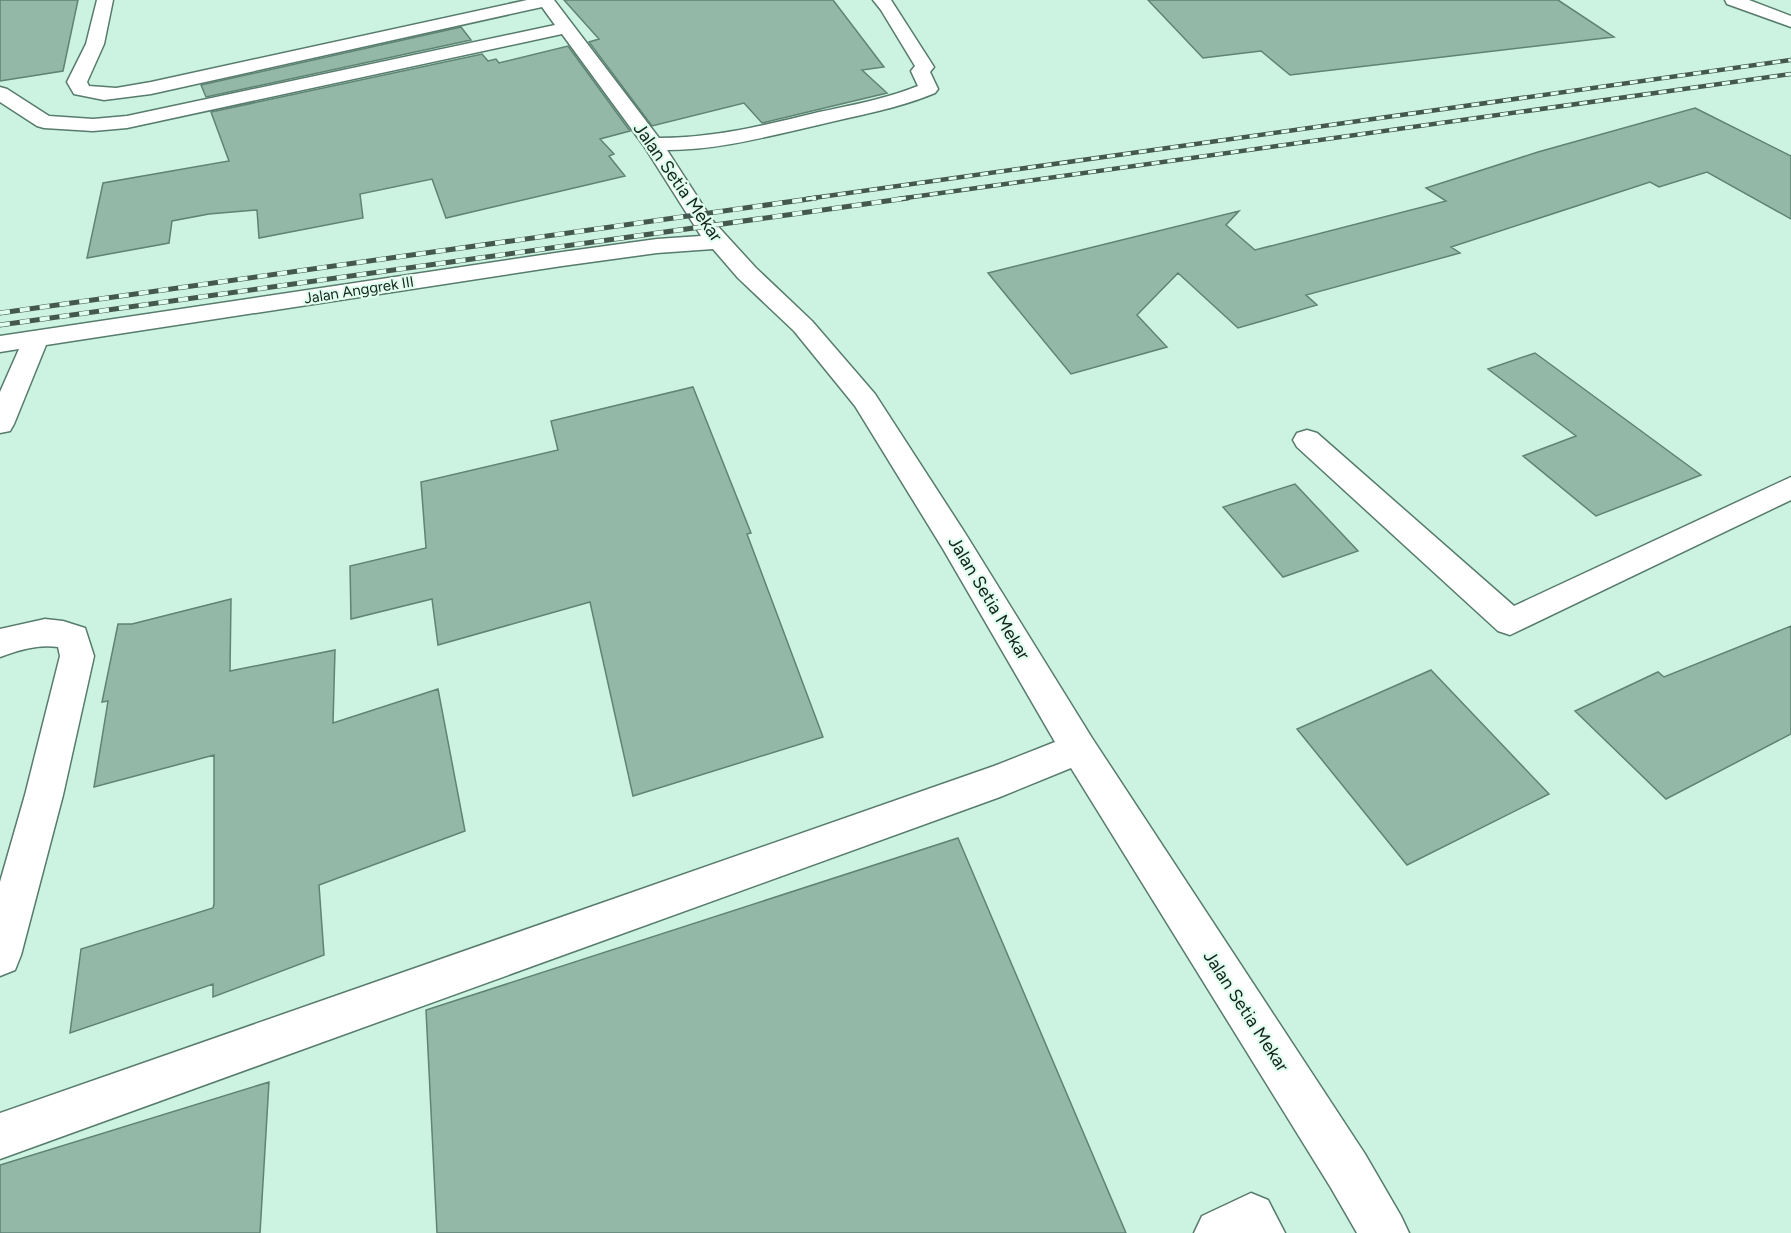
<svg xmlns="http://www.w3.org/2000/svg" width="1791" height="1233" viewBox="0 0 1791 1233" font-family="Figtree,sans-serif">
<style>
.building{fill:#93b8a8;stroke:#5f8374;stroke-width:1.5}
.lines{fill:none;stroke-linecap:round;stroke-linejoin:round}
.minor-casing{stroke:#577b6c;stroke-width:3}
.minor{fill:#fff;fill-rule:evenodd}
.rail-far1-casing{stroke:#44584f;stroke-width:4.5}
.rail-casing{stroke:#44584f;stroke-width:5}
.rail-far1{stroke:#dffef0;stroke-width:3;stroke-dasharray:8;stroke-linecap:butt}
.rail{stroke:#dffef0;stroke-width:4;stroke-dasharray:10;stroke-linecap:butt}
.labels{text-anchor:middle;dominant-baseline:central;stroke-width:4.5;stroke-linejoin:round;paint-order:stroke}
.far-street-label{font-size:15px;fill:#15231d;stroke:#dffef0}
.street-label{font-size:18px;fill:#15231d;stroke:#dffef0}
</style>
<rect width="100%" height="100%" fill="#ccf3e1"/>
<!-- building -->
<path class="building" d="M0 0H78L63 71 0 81Z
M564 0H833L884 67 862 70 887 93 762 123 744 103 652 126 589 42 599 39Z
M1148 0H1558L1614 37 1290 75 1261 51 1203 58Z
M461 27 471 40 206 97 201 85Z
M568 46 630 131 600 139 614 154 609 156 625 176 446 218 432 179 360 194 363 218 259 238 257 210 209 214 172 221 169 243 87 258 103 183 229 161 211 112 482 54 488 61 496 59 499 63Z
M1695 108 1791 156V219L1707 172 1659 187 1650 182 1451 247 1460 253 1306 295 1317 305 1238 328 1178 273 1137 315 1167 347 1071 374 988 273 1239 211 1226 225 1255 250 1446 201 1426 188 1538 152Z
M1535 353 1701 475 1596 516 1523 456 1576 436 1488 369Z
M693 387 751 533 747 534 823 737 633 796 590 602 438 645 432 599 351 619 350 566 426 548 421 482 558 450 551 421Z
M1295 484 1358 551 1283 577 1223 507Z
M231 599 230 671 335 650 333 723 438 689 465 831 319 885 324 955 213 997V984L70 1033 81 949 213 908 214 904V755L94 787 108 701 102 702 118 624H132Z
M1791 626V734L1666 799 1575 711 1658 672 1664 677Z
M1431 670 1549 794 1407 865 1297 729Z
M958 838 1126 1233H437L426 1010Z
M269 1082 260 1233H0V1165Z"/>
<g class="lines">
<!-- minor casing -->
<g class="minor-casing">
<path id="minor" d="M97 0H113L104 44 87 82 89 86 116 88 151 82 527 0H554L659 138C714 138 766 125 819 112 852 105 886 99 918 86L911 71 915 66 881 10 873 0H891L934 67 930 72 938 89 935 93C897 109 858 115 818 125 769 136 719 150 667 150L713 221 756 268 812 321 875 394 965 533 1092 738 1365 1154 1401 1216 1409 1233H1357L1331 1188 1071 768 1000 797 0 1159V1113L994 766 1055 742 943 549 855 406 794 331 738 278 713 249 657 253 562 266 46 345 14 424 10 431 0 433V392L19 349 0 352V336L562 252 657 239 701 236 644 146 562 34 127 128 93 131 44 128 37 126 0 102V87L7 89 49 116 93 119 127 116 555 25 542 7 151 94 104 100 74 94 67 82 86 44Z
M1725 0H1749L1791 16V27L1727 4Z
M1307 430 1317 433 1514 606 1791 477V500L1510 635 1498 631 1297 447 1293 440 1297 433Z
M45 619 63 621 85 628 94 656 63 795 21 955 15 970 0 976V882L25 795 60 656 58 647C38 644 19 650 0 657V629Z
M1251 1193 1268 1200 1285 1233H1194L1202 1216Z"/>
</g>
<!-- minor -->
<use href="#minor" class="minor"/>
<!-- rail-far1 casing -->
<g class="rail-far1-casing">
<path id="rail-far1" d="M806 199 1791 60
M898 199 1791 74"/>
</g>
<!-- rail casing -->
<g class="rail-casing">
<path id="rail" d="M0 313 816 198
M0 325 908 198"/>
</g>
<!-- rail-far1 -->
<use href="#rail-far1" class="rail-far1"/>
<!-- rail -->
<use href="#rail" class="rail"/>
</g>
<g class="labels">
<!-- far-street labels -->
<g class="far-street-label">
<text transform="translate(359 290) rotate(-9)">Jalan Anggrek III</text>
</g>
<!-- street labels -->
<g class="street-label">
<text transform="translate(678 182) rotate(55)">Jalan Setia Mekar</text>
<text transform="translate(989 598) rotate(59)">Jalan Setia Mekar</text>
<text transform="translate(1246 1011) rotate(57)">Jalan Setia Mekar</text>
</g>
</g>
</svg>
